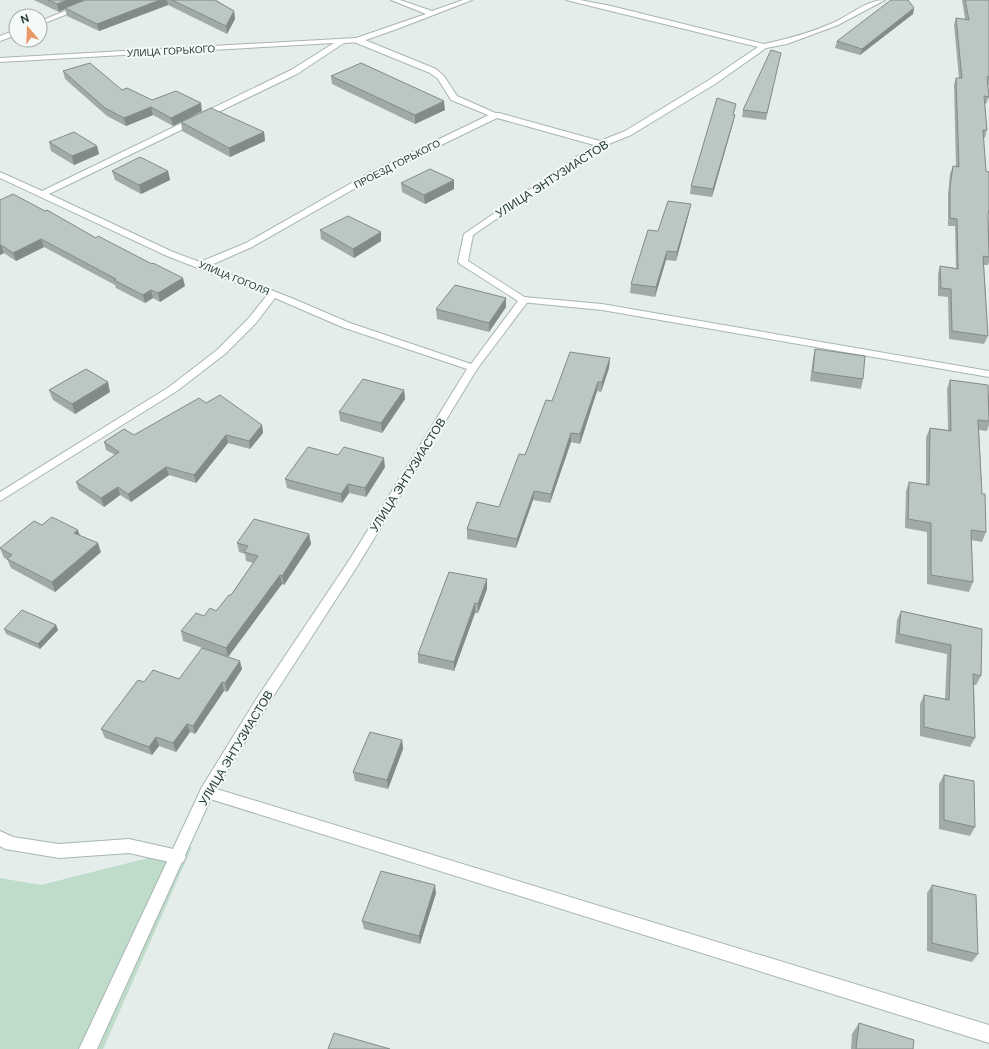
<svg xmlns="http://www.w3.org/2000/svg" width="989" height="1049" viewBox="0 0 989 1049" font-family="'DM Sans',sans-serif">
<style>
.green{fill:#bfdccb}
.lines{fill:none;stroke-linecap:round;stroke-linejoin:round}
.lane-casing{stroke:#a7b5b2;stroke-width:2}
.street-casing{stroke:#a7b5b2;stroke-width:2}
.lane{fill:#fff;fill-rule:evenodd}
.street{fill:#fff;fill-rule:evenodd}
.wall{fill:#a0aba9}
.shaded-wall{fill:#828b89}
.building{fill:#bac7c4;stroke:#828b89}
.labels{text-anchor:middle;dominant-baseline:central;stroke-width:4;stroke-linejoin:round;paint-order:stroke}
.far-street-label{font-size:10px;fill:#253d3a;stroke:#f5f9f8}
.street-label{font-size:12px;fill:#253d3a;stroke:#f5f9f8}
</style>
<rect width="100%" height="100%" fill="#e4edea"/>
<!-- green -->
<path class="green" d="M192 847 103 1049H0V878L41 885Z"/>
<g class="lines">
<!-- lane casing -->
<g class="lane-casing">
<path id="lane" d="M354 38H360L436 69 444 76 457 96 500 115 496 117H493L451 100 438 79 430 73 354 42Z
M524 297 602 304 989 371V377L602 310 521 302 519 300 521 298Z
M207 786 989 1025V1043L207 798 202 797 200 792 202 787Z
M0 831 13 837 59 844 129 839 178 850 183 852 186 857 183 862 178 864 129 853 59 858 5 849 0 846Z"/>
</g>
<!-- street casing -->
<g class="street-casing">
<path id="street" d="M93 0H102L40 25V21Z
M391 0H400L432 11 463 0H472L397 29 360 42 344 43 297 74 49 194 173 252 200 262 246 243 369 173 493 113H499L600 141 625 131 709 80 758 47 566 0H580L611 6 764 44C788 39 813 32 835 22 851 14 868 0 885 0L838 25 787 44 766 48 715 84 631 135 604 146 473 235 468 261 529 300 477 369 358 565 267 706 212 796 97 1049H79L202 787 257 698 350 559 467 369 342 327 275 298 256 323 225 354 177 391 0 501V492L169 387 217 350 248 319 267 295 167 256 0 178V172L42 191 291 70 334 43 0 62V58L356 38 426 14ZM497 118 594 145 464 234 458 262 460 264 518 301 471 364 350 323 289 297 209 266 252 247 375 177Z
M16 30V35L0 41V36Z"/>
</g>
<!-- lane -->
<use href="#lane" class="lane"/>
<!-- street -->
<use href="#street" class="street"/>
</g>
<!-- wall -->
<path class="wall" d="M34 0H215L234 11 235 19 227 34 168 5 99 31 67 16 65 9 59 12Z
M962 0H989V85H988L989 97 986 104H985L987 130 985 138 983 137 989 227V262L988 265H984L988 336 984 344 949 339 948 297 938 296V274L940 266 956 268 955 226H948V195L950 174 953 166 956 167 954 85 956 78H959L954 25 956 18 965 19Z
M914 8 913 14 860 55 835 48 837 41Z
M779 60 766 120 742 117 743 110Z
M63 71 152 100 202 111 173 126 153 115 126 126 107 116 65 79Z
M331 76 445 110 415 124 332 84Z
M736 104 733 115V123L712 197 690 194 691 186Z
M181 122 264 132 265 141 230 157 182 131Z
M49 142 97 146 99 154 74 165 51 151Z
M112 171H168L170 180 141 194 115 180Z
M454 180V189L425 204 402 192 401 183Z
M0 200 96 238 185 286 160 302 153 298 145 303 116 288 115 285 44 247 16 261 4 253 0 255Z
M689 213 676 261 666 260 655 297 630 293 631 284 658 231Z
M320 230 381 232V241L354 258 321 239Z
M506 298V307L489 332 437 319 436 309Z
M815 349 863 379 861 389 810 381 813 358Z
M610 358 609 368 601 392 597 391 580 444 571 442 550 503 533 500 516 548 467 539V529L499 507 552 401Z
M950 380 989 395V425L987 431 979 430 982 494 986 532 982 542 971 540 973 582 969 592 927 584V532L905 528 906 491 909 482 926 485V437L930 428 948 430 947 389Z
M49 390 110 392 75 414 53 400Z
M404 390 405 399 382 433 340 421 339 412Z
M206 403 262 425 263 433 250 449 228 443 196 483 169 475 131 502 120 495 104 507 79 490 76 482 115 455 106 450 104 442 134 435Z
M338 455 385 467 366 497 349 493 342 503 287 488 285 479Z
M42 525 80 536 101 552 55 592 11 568 7 559 4 558 0 548Z
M309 534 311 544 284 585 282 584 228 657 242 669 227 692 224 691 195 734 190 732 176 752 159 746 152 755 105 738 101 729 144 682 179 679 214 652 183 641 181 631 204 616 216 611 231 595 253 563 246 561 245 554 239 552 237 543Z
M487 589 478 613H475L454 671 418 663V654Z
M901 611 982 629 981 676 976 685H974L975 738 970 747 920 736V704L924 695 945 699 947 654 895 643 897 620Z
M56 625 58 630 40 649 6 634 4 629Z
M402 740 403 749 388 789 355 781 353 772Z
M944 775 975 827 970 836 939 829V784Z
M932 885 978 954 972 962 927 951V893Z
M436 893 420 944 364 929 362 921Z
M859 1023 913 1049H851L852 1034Z"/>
<!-- shaded-wall -->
<path class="shaded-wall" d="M68 0H89L65 8V9L59 12 57 4Z
M160 0H167L168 5 99 31 97 24Z
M914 8 913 14 860 55 862 49Z
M234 11 235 19 227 34 226 26Z
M444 101 445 110 415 124V115Z
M201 103 202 111 173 126 171 118Z
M151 107 153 115 126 126 124 118Z
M735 115 733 123 712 197 713 189Z
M264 132 265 141 230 157 229 148Z
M97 146 99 154 74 165 72 156Z
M168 171 170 180 141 194 139 185Z
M454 180V189L425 204 424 195Z
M691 204 689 213 676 261 677 252Z
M381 232V241L354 258 353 249Z
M41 239 44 247 16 261 13 253Z
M1 245 4 253 0 255V246Z
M667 251 666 260 655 297 656 287Z
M183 278 185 286 160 302 158 293Z
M151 290 153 298 145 303 143 295Z
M506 298V307L489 332V323Z
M610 358 609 368 601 392 602 382Z
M108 382 110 392 75 414 72 404Z
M598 382 597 391 580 444V434Z
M404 390 405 399 382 433 381 423Z
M262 425 263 433 250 449 249 441Z
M571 433V442L550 503 551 494Z
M226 435 228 443 196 483 194 475Z
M384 458 385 467 366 497 365 488Z
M166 467 169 475 131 502 128 494Z
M348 484 349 493 342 503 341 494Z
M118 487 120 495 104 507 101 498Z
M534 491 533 500 516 548 517 539Z
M78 530 81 539 74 533Z
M309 534 311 544 284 585 282 576Z
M98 543 101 552 55 592 52 582Z
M280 575 282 584 228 657 226 648Z
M487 579V589L478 613V604Z
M475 603V613L454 671V662Z
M56 625 58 630 40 649 38 644Z
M240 661 242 669 227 692 225 683Z
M222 682 224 691 195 734 193 726Z
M187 724 190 732 176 752 173 743Z
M156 737 159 746 152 755 149 747Z
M402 740 403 749 388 789 387 780Z
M435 885 436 893 420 944 419 936Z"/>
<!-- building -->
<path class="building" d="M48 0H68L57 4Z
M85 0H160L97 24 65 8Z
M172 0H215L234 11 226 26Z
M891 0H908L914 8 862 49 837 41Z
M965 0H989V77H987L989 97 984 96 987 130H983L986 171 989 172V208L988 216 989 257 983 256 988 336 952 331 951 289 941 288 940 266 958 269 957 219 950 218V187L953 166 959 167 956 78H962L956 18 969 20Z
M771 50 781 53 767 113 743 110Z
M90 63 122 90 127 88 152 100 176 91 201 103 171 118 151 107 124 118 105 108 63 71Z
M361 63 444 101 415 115 331 76Z
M717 98 736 104 733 115H735L713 189 691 186Z
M211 108 264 132 229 148 181 122Z
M74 132 97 146 72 156 49 142Z
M140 157 168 171 139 185 112 171Z
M430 169 454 180 424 195 401 183Z
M13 194 45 211 47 210 96 238 98 236 152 264 153 263 183 278 158 293 151 290 143 295 114 280 116 279 41 239 13 253 1 245 0 246V200Z
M668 201 691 204 677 252 667 251 656 287 631 284 648 230 658 231Z
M348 216 381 232 353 249 320 230Z
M455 285 506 298 489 323 436 309Z
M815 349 865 356 863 379 813 372Z
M570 352 610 358 602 382H598L580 434 571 433 551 494 534 491 517 539 467 529 477 502 499 507 519 454 525 455 546 400 552 401Z
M86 369 108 382 72 404 49 390Z
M363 379 404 390 381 423 339 412Z
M950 380 988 385 989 421 978 420 982 494H985L986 532 971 530 973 582 931 575V523L908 519 909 482 929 485 930 428 951 431Z
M220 395 262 425 249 441 226 435 194 475 166 467 128 494 118 487 101 498 76 482 119 452 104 442 124 429 134 435 199 398 206 403Z
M308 447 338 455 344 447 384 458 365 488 348 484 341 494 285 479Z
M52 517 78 530 74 533 98 543 52 582 7 559 12 555 0 548 34 521 42 525Z
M254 519 309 534 282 576 280 575 226 648 181 631 196 613 204 616 210 608 216 611 229 595H231L258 556 244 552 248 546 237 543Z
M449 572 487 579 478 604 475 603 454 662 418 654Z
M22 610 56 625 38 644 4 629Z
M901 611 982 629 981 676 973 674 975 738 924 727V695L949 700 951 645 899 634Z
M202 648 240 661 225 683 222 682 193 726 187 724 173 743 156 737 149 747 101 729 138 680 144 682 153 670 179 679Z
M370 732 402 740 387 780 353 772Z
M944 775 974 781 975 827 944 820Z
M381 871 435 885 419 936 362 921Z
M932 885 976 895 978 954 932 943Z
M859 1023 914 1040 913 1049H856Z
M334 1033 390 1049H328Z"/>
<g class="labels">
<!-- far-street labels -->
<g class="far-street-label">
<text transform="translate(171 51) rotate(-3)">УЛИЦА ГОРЬКОГО</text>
<text transform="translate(397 164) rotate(-27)">ПРОЕЗД ГОРЬКОГО</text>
<text transform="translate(234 278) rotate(22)">УЛИЦА ГОГОЛЯ</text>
</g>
<!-- street labels -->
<g class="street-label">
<text transform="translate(552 179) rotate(-33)">УЛИЦА ЭНТУЗИАСТОВ</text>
<text transform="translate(408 475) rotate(-58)">УЛИЦА ЭНТУЗИАСТОВ</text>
<text transform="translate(236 748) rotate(-59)">УЛИЦА ЭНТУЗИАСТОВ</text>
</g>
</g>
<!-- north arrow -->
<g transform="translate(28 28) rotate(341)"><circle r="19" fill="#f5f9f8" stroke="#a2aeac"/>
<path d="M0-3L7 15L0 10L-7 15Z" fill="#e99866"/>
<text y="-6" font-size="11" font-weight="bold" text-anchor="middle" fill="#253d3a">N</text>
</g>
</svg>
